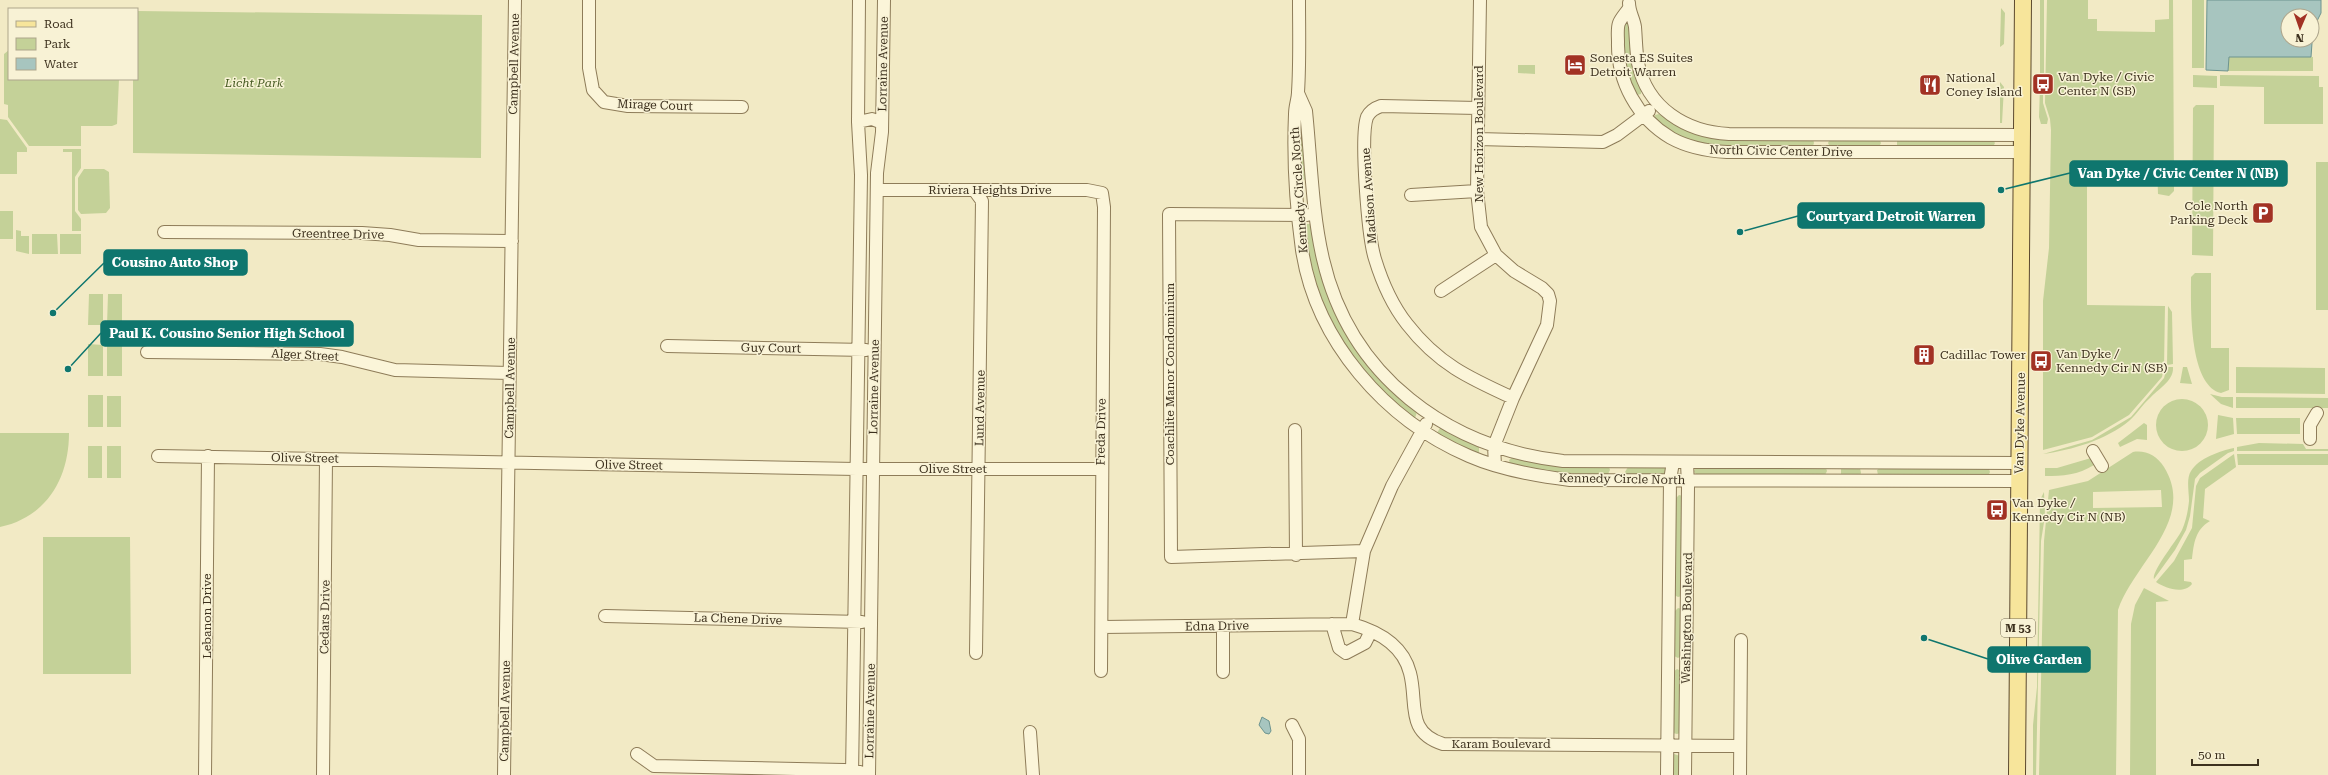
<svg xmlns="http://www.w3.org/2000/svg" width="2328" height="775" viewBox="0 0 2328 775" font-family="'Roboto Serif',serif">
<style>
.green{fill:#c4d198;fill-rule:evenodd}
.water{fill:#a7c5bf;stroke:#6d948f;fill-rule:evenodd}
.lines{fill:none;stroke-linecap:round;stroke-linejoin:round}
.minor-casing{stroke:#8e7c59;stroke-width:14}
.major-casing{stroke:#5c492e;stroke-width:18}
.minor{stroke:#fbf5d9;stroke-width:12}
.major{stroke:#f7e59b;stroke-width:16}
.labels{text-anchor:middle;dominant-baseline:central;stroke-width:3;stroke-linejoin:round;paint-order:stroke}
.shield{fill:#f8f2d5;stroke:#756b55;stroke-width:1}
.shield-label{font-size:11px;font-weight:bold;fill:#3d311e}
.poi-label{font-size:12px;fill:#3d311e;stroke:#f8f2d5;text-anchor:start}
.street-label{font-size:12px;fill:#3d311e;stroke:#f8f2d5}
.park-label{font-size:12px;font-style:italic;fill:#475b23;stroke:#f8f2d5}
.leader{fill:none;stroke:#0f766e;stroke-width:1.5}
.callout-dot{fill:#0f766e;stroke:#f8f2d5;stroke-width:1.5}
.callout{fill:#0f766e;stroke:#0f766e;stroke-width:1.5}
.callout-label{font-size:13px;text-anchor:middle;font-weight:bold;fill:#fff}
</style>
<rect width="100%" height="100%" fill="#f2eac5"/>
<!-- green -->
<path class="green" d="M2040 0H2044V85L2040 84Z
M2047 0H2088V19H2097V31L2155 32V20L2169 19V0H2173L2174 191 2169 196 2158 194 2157 164 2098 165 2097 173H2087V305L2165 306 2164 368 2162 377 2129 415 2092 437 2043 450V301L2049 248 2051 130 2050 119 2045 103Z
M2192 0H2204V68H2192Z
M2001 8 2005 13 2004 44 2000 47Z
M137 11 482 15 481 158 133 153V79H137Z
M1627 23H1629L1636 78 1641 90V94L1637 95 1624 68 1623 24Z
M9 50V79H119L117 124 112 126H81V146H29L8 117V105L4 104V54Z
M2228 57H2313V71H2228Z
M1518 65H1535V74L1518 73Z
M2193 75 2217 76V88L2193 87Z
M2220 75 2319 76V87H2323V124H2264V87L2220 86Z
M2000 82 2004 87 2002 123H2000Z
M2040 87H2043V103L2048 119 2047 124H2041L2039 117Z
M2196 105H2214L2213 256 2192 255 2193 108Z
M1301 112 1308 181H1306L1301 177Z
M1659 114 1684 130 1705 137 1813 139 1814 143 1813 146H1707L1676 136 1654 119 1655 115Z
M0 119 7 120 27 148V152H17V174H0Z
M1830 139H1879L1881 143 1879 147H1830L1828 143Z
M1897 140H1993L1995 143 1993 147H1897Z
M63 149H81V168L75 177V211L81 219V231H72V152H63Z
M2316 162H2328V310H2316Z
M84 169H104L109 172 110 208 106 213 81 214 78 210V178Z
M0 211H13V239H0Z
M1307 224H1311L1327 290 1405 403 1417 412 1415 418 1410 417C1396 403 1379 390 1366 375 1330 333 1312 281 1304 228Z
M16 230 21 231V236H29V254L16 251Z
M32 234H57L58 254H32Z
M60 234H81V254H60Z
M2195 273H2211V348H2229V390L2221 393C2188 385 2191 303 2191 277Z
M89 294H103V325H88Z
M108 294H122V325H107Z
M2168 306 2172 312 2173 364 2167 365Z
M88 344 103 345V376H88Z
M107 345H122V376H107Z
M2167 367H2173C2174 381 2158 389 2150 398 2142 405 2137 414 2129 421 2106 440 2072 450 2043 454L2092 440 2131 417 2164 378Z
M2183 367H2187L2192 384 2180 383Z
M2236 367 2325 368V394L2236 393Z
M2210 394 2222 397H2233V408L2221 404Z
M88 395H103V427H88Z
M107 396H121V427H107Z
M2236 397 2328 398V408H2236Z
M2156 425a26 26 0 1 1 52 0a26 26 0 1 1-52 0Z
M2218 415 2233 418 2234 434 2216 439Z
M2236 418H2300V434H2237Z
M2144 423 2147 425V440L2137 439 2120 447 2118 443Z
M1440 428 1479 446V452L1478 454 1437 433Z
M0 433H69C69 478 47 517 0 527Z
M2259 443 2303 444 2306 449H2328V451H2237V447Z
M88 446H102V478H88Z
M107 446H121V478H107Z
M2234 448V451L2228 453 2200 473 2195 479 2190 516 2186 530 2175 550 2154 579C2151 572 2177 540 2182 530 2186 521 2188 511 2189 501 2189 491 2186 479 2191 471 2199 458 2220 451 2234 448Z
M2133 452C2146 450 2157 456 2164 467 2197 520 2133 564 2118 610L2116 775H2039L2044 541 2049 490 2088 481ZM2161 490 2162 507 2093 508V492Z
M2234 454 2236 467 2205 489 2203 518 2210 521C2195 530 2194 543 2192 559L2184 560V581L2191 582 2192 584C2183 595 2165 588 2156 582L2174 561 2192 528 2196 486 2200 478Z
M2237 454H2328V465H2238Z
M1513 457 1609 467 1610 470 1608 474C1574 475 1543 472 1510 464L1509 460Z
M2091 458 2094 465C2078 475 2063 476 2045 476V468H2057Z
M1628 467H1665L1666 469 1665 475H1628L1625 472Z
M1881 467 1989 469 1990 472 1988 476 1878 475 1877 470Z
M1695 468H1826L1827 471 1825 475H1697L1694 472Z
M1841 468H1860L1861 473 1860 475H1841Z
M2044 492 2045 516 2041 541 2036 775H2033V725L2037 687 2040 500Z
M1679 495 1683 496 1682 596 1678 597 1674 595 1675 499Z
M43 537H130L131 674H43Z
M2144 588 2169 601 2156 602V775H2130L2131 624 2135 605Z
M1678 608 1682 609 1681 656 1678 658 1674 656V612Z
M1677 669 1681 671 1680 733 1677 734 1673 733V672Z
M1674 754 1680 756V775H1672Z"/>
<!-- water -->
<path class="water" d="M2207 0H2321V13L2313 29 2311 57H2229L2228 71 2206 70ZM2288 16H2312V40H2288Z
M1262 717 1269 721 1271 731 1269 734 1265 733 1259 725Z"/>
<g class="lines">
<!-- minor casing -->
<g class="minor-casing">
<path id="minor" d="M589 0V68L593 90 604 102 628 106 742 107
M1299 0C1299 30 1300 62 1298 92 1298 99 1295 106 1295 114 1293 159 1296 206 1302 250 1316 341 1385 420 1469 456 1501 470 1536 476 1570 480L2020 481
M1480 0 1477 191 1481 227 1496 255 1514 271 1542 288 1548 294 1550 301 1547 325 1513 398 1494 446 1495 465
M1629 3C1629 12 1634 19 1635 27 1636 39 1636 51 1638 63 1647 108 1686 132 1729 134L2021 135
M1629 8C1626 13 1621 18 1619 23 1617 28 1618 36 1618 42 1617 81 1637 118 1671 138 1689 148 1707 151 1727 152H2021
M1298 93 1306 111C1311 159 1312 212 1323 259 1350 376 1447 448 1563 461L2020 463
M1478 108 1381 106C1375 108 1370 111 1367 117 1360 137 1368 237 1375 259 1382 282 1392 305 1407 324 1438 364 1469 378 1513 398
M858 122 872 119 882 123
M1478 139 1603 142 1617 135 1649 111
M877 190H1087L1102 193 1104 207 1101 671
M974 190 982 201 976 653
M1411 195 1477 191
M1307 215 1169 214 1171 557 1364 551
M164 232 362 233 390 235 419 240 512 241
M1441 291 1496 255
M667 346 866 350
M147 352 320 354 342 357 395 370 509 373
M1295 430 1296 555
M2310 439V425L2317 413
M2093 451 2102 466
M158 456 856 469H1101
M605 616 862 622
M1332 624 1339 648 1346 653 1365 643 1371 631
M1352 624 1364 551 1392 486 1426 424
M1223 626V672
M1102 627 1352 624C1377 631 1403 645 1410 673 1418 703 1405 732 1443 744L1740 746
M1292 725 1299 739V775
M1030 732 1033 775
M637 754 654 766 844 770 860 772
M205 775 208 456
M323 775 326 459
M504 775 515 0
M852 775 861 175 858 122 859 0
M869 775 877 173 882 132 884 0
M1667 775 1670 480 1673 462
M1685 775 1688 487 1687 462
M1740 775 1741 640"/>
</g>
<!-- major casing -->
<g class="major-casing">
<path id="major" d="M2017 775 2023 0"/>
</g>
<!-- minor -->
<use href="#minor" class="minor"/>
<!-- major -->
<use href="#major" class="major"/>
</g>
<!-- icons -->
<defs>
<g id="hotel-square" transform="scale(1.15)"><rect x="-9" y="-9" width="18" height="18" rx="4" fill="#a23224" stroke="#f8f2d5"/><path d="M-6-4.5h1.5V1H6V5H4.5V3h-9V5H-6ZM-4 0a1.8 1.8 0 1 1 3.6 0ZM.5 0V-2.5h3Q6-2.5 6 0Z" fill="#fff"/></g>
<g id="bus-square" transform="scale(1.15)"><rect x="-9" y="-9" width="18" height="18" rx="4" fill="#a23224" stroke="#f8f2d5"/><path d="M-5-6H5V4H4V6H2V4H-2V6H-4V4H-5ZM-3.5-4V0h7V-4ZM-3.5 1.2v1.5H-2V1.2ZM2 1.2v1.5H3.5V1.2Z" fill="#fff"/></g>
<g id="restaurant-square" transform="scale(1.15)"><rect x="-9" y="-9" width="18" height="18" rx="4" fill="#a23224" stroke="#f8f2d5"/><path d="M-5-6h1v4h1v-4h1v4h1v-4h1v5L-1.5 .5V6h-2V.5L-5-1ZM5-6V6H3V1.5H1.5Q1.5-4 5-6Z" fill="#fff"/></g>
<g id="parking-square" transform="scale(1.15)"><rect x="-9" y="-9" width="18" height="18" rx="4" fill="#a23224" stroke="#f8f2d5"/><path d="M-3.5-5.5H1a3.5 3.5 0 0 1 0 7H-1V5.5H-3.5ZM-1-3.4V-.6H.8a1.4 1.4 0 0 0 0-2.8Z" fill="#fff"/></g>
<g id="building-square" transform="scale(1.15)"><rect x="-9" y="-9" width="18" height="18" rx="4" fill="#a23224" stroke="#f8f2d5"/><path d="M-4-6H4V6H1V3H-1V6H-4ZM-2.5-4.3h1.7v1.8h-1.7ZM.8-4.3h1.7v1.8H.8ZM-2.5-1h1.7V.8h-1.7ZM.8-1h1.7V.8H.8Z" fill="#fff"/></g>
</defs>
<g fill-rule="evenodd">
<use href="#hotel-square" x="1575" y="65"/>
<use href="#bus-square" x="2043" y="84"/>
<use href="#restaurant-square" x="1930" y="85"/>
<use href="#parking-square" x="2263" y="213"/>
<use href="#building-square" x="1924" y="355"/>
<use href="#bus-square" x="2041" y="361"/>
<use href="#bus-square" x="1997" y="510"/>
</g>
<g class="labels">
<!-- shield labels -->
<rect class="shield" x="2001" y="619" width="34" height="18" rx="3"/>
<g class="shield-label">
<text x="2018" y="628">M 53</text>
</g>
<!-- poi labels -->
<g class="poi-label">
<text x="1590" y="58">Sonesta ES Suites<tspan x="1590" dy="14">Detroit Warren</tspan></text>
<text x="2058" y="77">Van Dyke / Civic<tspan x="2058" dy="14">Center N (SB)</tspan></text>
<text x="1946" y="78">National<tspan x="1946" dy="14">Coney Island</tspan></text>
<text x="2248" y="206" text-anchor="end">Cole North<tspan x="2248" dy="14">Parking Deck</tspan></text>
<text x="2056" y="354">Van Dyke /<tspan x="2056" dy="14">Kennedy Cir N (SB)</tspan></text>
<text x="1940" y="355">Cadillac Tower</text>
<text x="2012" y="503">Van Dyke /<tspan x="2012" dy="14">Kennedy Cir N (NB)</tspan></text>
</g>
<!-- street labels -->
<g class="street-label">
<text transform="translate(514 64) rotate(-89)">Campbell Avenue</text>
<text transform="translate(883 64) rotate(-89)">Lorraine Avenue</text>
<text transform="translate(655 105) rotate(2)">Mirage Court</text>
<text transform="translate(1479 134) rotate(-90)">New Horizon Boulevard</text>
<text transform="translate(1781 151) rotate(1)">North Civic Center Drive</text>
<text x="990" y="190">Riviera Heights Drive</text>
<text transform="translate(1299 190) rotate(-94)">Kennedy Circle North</text>
<text transform="translate(1369 196) rotate(-94)">Madison Avenue</text>
<text transform="translate(338 234) rotate(1)">Greentree Drive</text>
<text transform="translate(771 348) rotate(1)">Guy Court</text>
<text transform="translate(305 355) rotate(3)">Alger Street</text>
<text transform="translate(1170 374) rotate(-90)">Coachlite Manor Condominium</text>
<text transform="translate(874 387) rotate(-89)">Lorraine Avenue</text>
<text transform="translate(510 388) rotate(-89)">Campbell Avenue</text>
<text transform="translate(980 408) rotate(-89)">Lund Avenue</text>
<text transform="translate(2020 423) rotate(-89)">Van Dyke Avenue</text>
<text transform="translate(1101 432) rotate(-89)">Freda Drive</text>
<text transform="translate(305 458) rotate(1)">Olive Street</text>
<text transform="translate(629 465) rotate(1)">Olive Street</text>
<text x="953" y="469">Olive Street</text>
<text transform="translate(1622 479) rotate(1)">Kennedy Circle North</text>
<text transform="translate(207 616) rotate(-90)">Lebanon Drive</text>
<text transform="translate(325 617) rotate(-89)">Cedars Drive</text>
<text transform="translate(1687 618) rotate(-89)">Washington Boulevard</text>
<text transform="translate(738 619) rotate(2)">La Chene Drive</text>
<text transform="translate(1217 626) rotate(-1)">Edna Drive</text>
<text transform="translate(505 711) rotate(-89)">Campbell Avenue</text>
<text transform="translate(870 711) rotate(-89)">Lorraine Avenue</text>
<text x="1501" y="744">Karam Boulevard</text>
</g>
<!-- park labels -->
<g class="park-label">
<text x="254" y="83">Licht Park</text>
</g>
</g>
<!-- callouts -->
<path class="leader" d="M2001 190L2070 173M1740 232L1798 216M53 313L104 263M68 369L101 333M1924 638L1988 659"/>
<g class="callout-dot">
<circle cx="2001" cy="190" r="4"/>
<circle cx="1740" cy="232" r="4"/>
<circle cx="53" cy="313" r="4"/>
<circle cx="68" cy="369" r="4"/>
<circle cx="1924" cy="638" r="4"/>
</g>
<g class="callout">
<rect x="2070" y="161" width="217" height="25" rx="4"/>
<rect x="1798" y="203" width="186" height="25" rx="4"/>
<rect x="104" y="250" width="143" height="25" rx="4"/>
<rect x="101" y="321" width="252" height="25" rx="4"/>
<rect x="1988" y="647" width="102" height="25" rx="4"/>
</g>
<g class="callout-label">
<text x="2178" y="178">Van Dyke / Civic Center N (NB)</text>
<text x="1891" y="221">Courtyard Detroit Warren</text>
<text x="175" y="267">Cousino Auto Shop</text>
<text x="227" y="338">Paul K. Cousino Senior High School</text>
<text x="2039" y="664">Olive Garden</text>
</g>
<!-- legend -->
<rect x="8" y="8" width="130" height="72" fill="#f8f2d5" stroke="#ada58c"/>
<rect x="16" y="21" width="20" height="6" fill="#f7e59b" stroke="#ada58c"/>
<text x="44" y="28" font-size="12" fill="#3d311e">Road</text>
<rect x="16" y="38" width="20" height="12" fill="#c4d198" stroke="#ada58c"/>
<text x="44" y="48" font-size="12" fill="#3d311e">Park</text>
<rect x="16" y="58" width="20" height="12" fill="#a7c5bf" stroke="#ada58c"/>
<text x="44" y="68" font-size="12" fill="#3d311e">Water</text>
<!-- north arrow -->
<g transform="translate(2300 28) rotate(182)"><circle r="19" fill="#f8f2d5" stroke="#ada58c"/>
<path d="M0-3L7 15L0 10L-7 15Z" fill="#a23224"/>
<text y="-6" font-size="11" font-weight="bold" text-anchor="middle" fill="#3d311e">N</text>
</g>
<!-- scale -->
<path d="M2192 759v6h66v-6" fill="none" stroke="#3d311e" stroke-width="2"/>
<text x="2198" y="759" font-size="12" fill="#3d311e" stroke="#f8f2d5" stroke-width="3" paint-order="stroke">50 m</text>
</svg>
